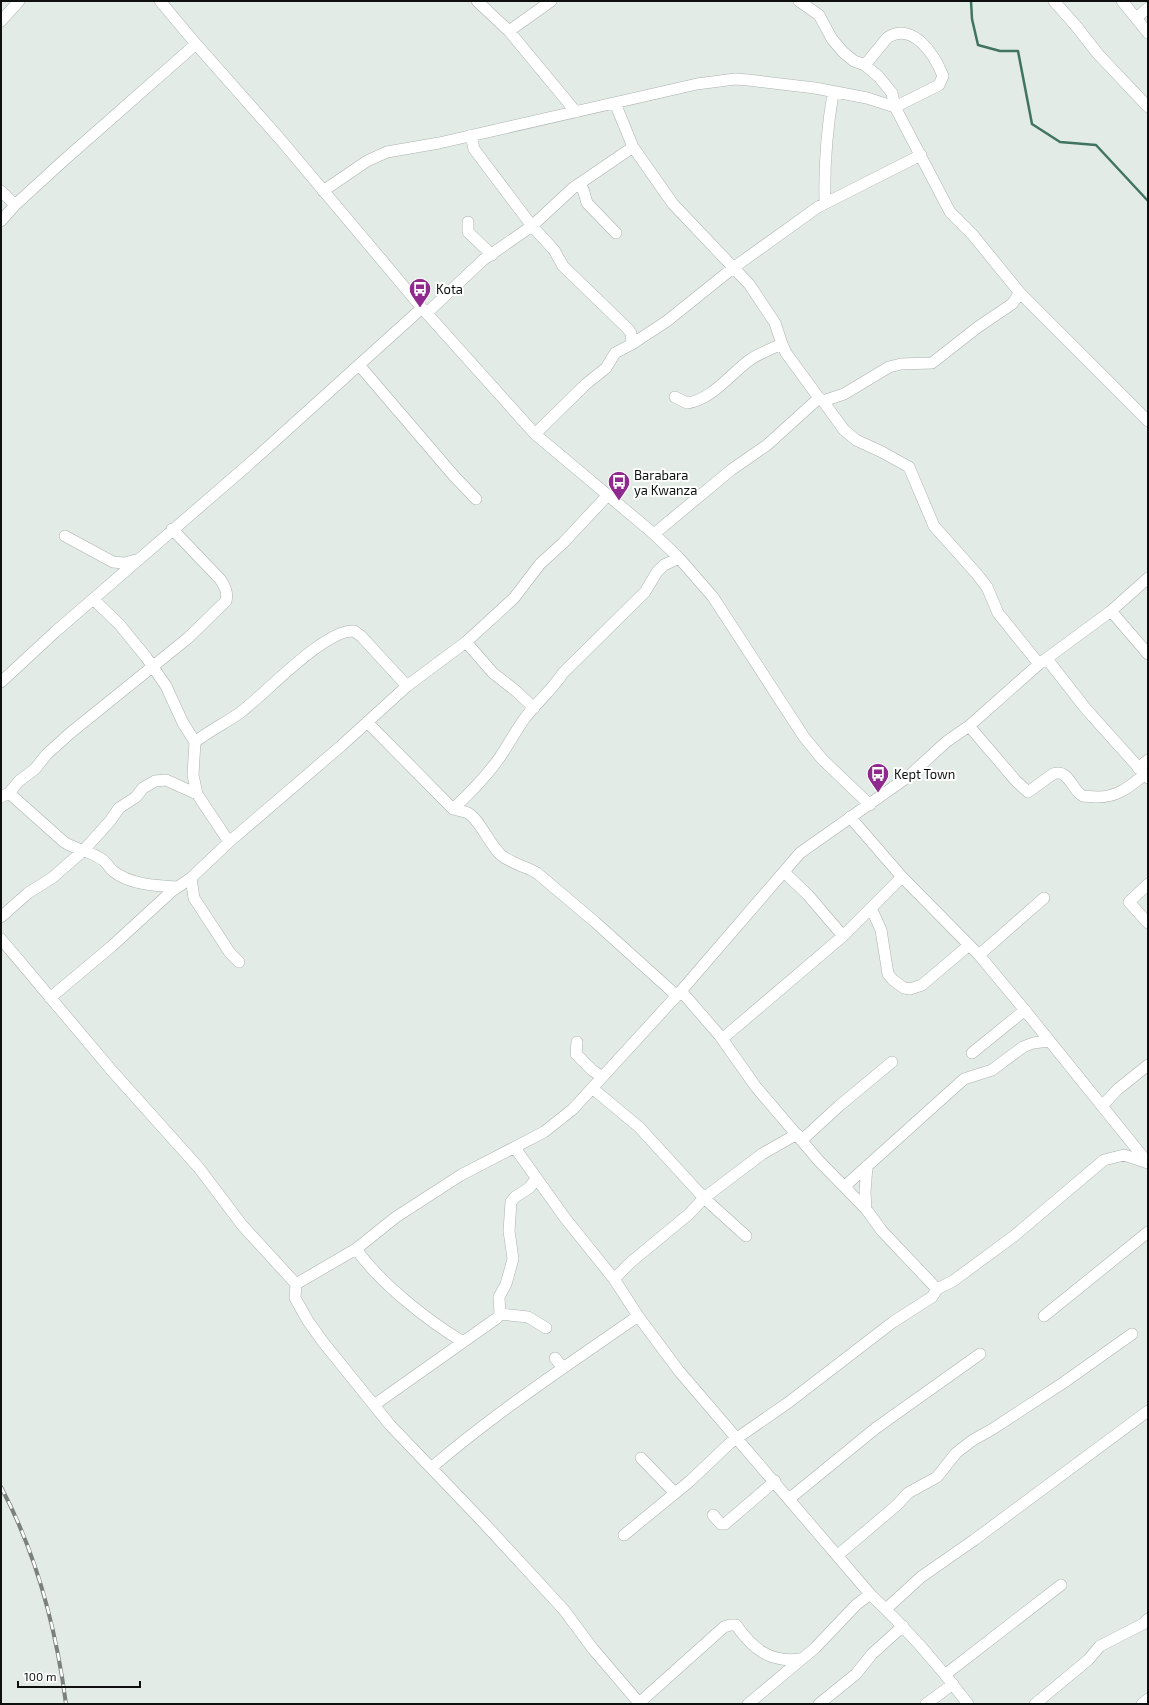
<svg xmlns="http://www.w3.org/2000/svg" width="1149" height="1705" viewBox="0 0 1149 1705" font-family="'Exo 2',sans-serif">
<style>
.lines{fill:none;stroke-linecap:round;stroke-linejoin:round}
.stream{stroke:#407360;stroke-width:2.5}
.minor-casing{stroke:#abb2af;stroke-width:12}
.minor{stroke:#fff;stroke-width:11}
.rail-casing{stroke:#7b807e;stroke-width:4}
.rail{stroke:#fff;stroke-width:2.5;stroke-dasharray:8;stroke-linecap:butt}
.labels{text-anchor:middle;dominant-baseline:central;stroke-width:4;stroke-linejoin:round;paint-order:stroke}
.poi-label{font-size:13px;fill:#0d100f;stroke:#fff;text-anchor:start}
</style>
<rect width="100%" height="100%" fill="#e3ebe7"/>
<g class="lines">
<!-- stream -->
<path class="stream" d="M971 1 972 19 978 45 1000 51H1018L1032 124 1060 142 1096 145 1148 201"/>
<!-- minor casing -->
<g class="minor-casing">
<path id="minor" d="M160 1 196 44 280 139 422 308 535 434 654 534 679 558 713 597 804 737 822 759 870 805
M477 1 509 31 551 1
M799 1 819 15 832 39 843 52 854 61 865 65 879 77 892 93 895 107 939 85 943 76C935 56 913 20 887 38L865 65
M1054 1 1076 26 1098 54 1148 107
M1122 1 1148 33
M1136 18 1148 8
M1 21 19 1
M509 31 576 112
M615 103 633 147 673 204 749 284 775 323 782 344 786 353 819 398 823 401 844 430 856 440 882 452 909 467 934 526 976 573 987 587 998 613 1039 664
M471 135 474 149 532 226 554 250 563 266 627 328 631 333 632 344
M578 186 583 189 587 203 616 233
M1 191 15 205
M323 191 367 161 387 152 439 143 697 84 735 79 748 80 815 88 867 98 895 107 950 212 972 234 1020 293 1148 421
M825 203C824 166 827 129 833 93
M1 221 15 205 62 162 196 44
M468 222V232L492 255
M427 313 483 260 532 226 573 188 633 147
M359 365 454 476 476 499
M675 397 687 403C712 400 731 373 751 359 760 353 771 349 782 344
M823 401 844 394 889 367 901 364 932 363 978 327 1012 304 1020 293
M535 434 586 384 606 368 615 353 632 344 667 321 733 268 818 207 921 155
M654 534 731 470 767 445 819 398
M65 536 113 562 124 563 136 560
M93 599 119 624 146 657 166 686 183 723 195 742 193 775 197 794 229 842
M1111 611 1148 654
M466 642 493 673 516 691 534 708
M1047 659 1086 709 1148 778
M1 682 55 632 248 465 422 308
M367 722 453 809C457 810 463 811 468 813 480 820 489 844 501 855 512 864 525 866 537 873L595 922 676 995
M969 726 1016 781 1028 792 1053 774C1069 768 1072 791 1083 796 1086 797 1092 796 1095 797 1117 798 1129 787 1144 775
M195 742C210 730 226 723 241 712 266 693 325 629 354 631L361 636 407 686
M1138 768 1148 760
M9 793 64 842C76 850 91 851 103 860 107 863 109 868 113 871 130 885 158 886 178 887
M1 797 9 793 19 781 35 769 46 755 69 734 188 638 226 601C228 592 225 587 220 579L172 529
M453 809C470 793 487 776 500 757 509 744 516 730 525 718 537 702 552 690 563 673L645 592 657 572 664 565 679 558
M850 817 902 877 979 955 1023 1008 1148 1163
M785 873 808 895 843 936
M191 878 194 898 230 953 239 962
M1148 884 1129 902 1148 923
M871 908 881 930 888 974 893 980 904 988 910 989 922 985 968 946
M1 917 28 893 52 878 84 850 110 821 119 808 136 797 143 788 155 781 166 780 197 794
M1 939 113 1072 199 1168 242 1225 296 1284 295 1298 308 1321 323 1342 390 1425 482 1521 564 1610 593 1649 640 1704
M979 955 1044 898
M681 991 720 1036 756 1087 819 1161 866 1209 882 1231 937 1289
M50 998 112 946 172 891 191 878 229 842 341 746 407 686 466 642 514 598 540 564 563 543 607 496
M722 1039 843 936 902 877
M577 1042 576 1054 592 1070 602 1077
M972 1053 1025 1010
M592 1088 639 1127 704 1198 746 1236
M1102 1106 1118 1089 1148 1065
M802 1140 839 1106 892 1062
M515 1148 565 1218 614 1279 638 1316 679 1371 870 1594C906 1628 938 1664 968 1704
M845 1186 964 1079 992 1070 1023 1047 1033 1043 1049 1041
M866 1209 865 1192 867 1166
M356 1249C381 1284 427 1320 463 1342
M614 1279 631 1262 689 1214 704 1198 762 1154 797 1134
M296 1284 356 1249 396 1217 461 1175 544 1132 573 1109 681 991 800 853 909 776 946 742 969 726 1039 664 1111 611 1148 578
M500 1314 528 1317 546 1328
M1044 1316 1148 1232
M555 1358 563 1368
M374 1405 497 1318 500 1314 499 1297 506 1284 513 1259 509 1231 511 1202 515 1197 529 1188 536 1179
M641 1458 675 1493
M431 1468C496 1412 568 1365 638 1316
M789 1499 876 1428 980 1354
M713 1515 721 1524H725L775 1481
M624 1535 690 1481 730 1443 789 1402 893 1322 932 1297 937 1289 953 1281 1014 1236 1104 1160 1124 1155 1148 1163
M838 1555 897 1505 908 1493 937 1477 956 1453 973 1440 991 1430 1063 1383 1132 1334
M886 1609 921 1577 974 1540 1148 1411
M946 1674 1061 1585
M639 1703 724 1627 730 1625H736C753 1649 770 1663 800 1659
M748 1704 815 1648 856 1605 870 1594
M819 1704 856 1674 872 1654 903 1626
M926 1704 953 1684
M1035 1704 1088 1660 1100 1646 1143 1624 1148 1619
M1142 1704 1148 1699"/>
</g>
<!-- minor -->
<use href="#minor" class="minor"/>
<!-- rail casing -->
<g class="rail-casing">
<path id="rail" d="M1 1487C37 1555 56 1628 66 1704"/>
</g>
<!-- rail -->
<use href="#rail" class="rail"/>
</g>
<!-- icons -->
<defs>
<g id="bus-pin" transform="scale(1.15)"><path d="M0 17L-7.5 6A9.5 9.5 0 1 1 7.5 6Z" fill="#8f298e" stroke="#fff"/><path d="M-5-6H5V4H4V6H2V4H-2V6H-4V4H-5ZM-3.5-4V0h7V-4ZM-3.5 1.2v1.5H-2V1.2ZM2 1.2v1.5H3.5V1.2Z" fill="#fff"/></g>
</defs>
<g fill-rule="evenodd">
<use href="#bus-pin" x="420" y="289"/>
<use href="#bus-pin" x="619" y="482"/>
<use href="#bus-pin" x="878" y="774"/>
</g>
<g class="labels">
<!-- poi labels -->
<g class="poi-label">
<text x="436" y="289">Kota</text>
<text x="634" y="475">Barabara<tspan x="634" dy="15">ya Kwanza</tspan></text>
<text x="894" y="774">Kept Town</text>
</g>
</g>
<!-- border -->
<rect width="1149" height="1705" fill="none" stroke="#0d100f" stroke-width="4"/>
<!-- scale -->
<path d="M18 1681v6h122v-6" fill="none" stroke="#0d100f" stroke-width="2"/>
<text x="24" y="1681" font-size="12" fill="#0d100f" stroke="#ffffff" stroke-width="3" paint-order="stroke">100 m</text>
</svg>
